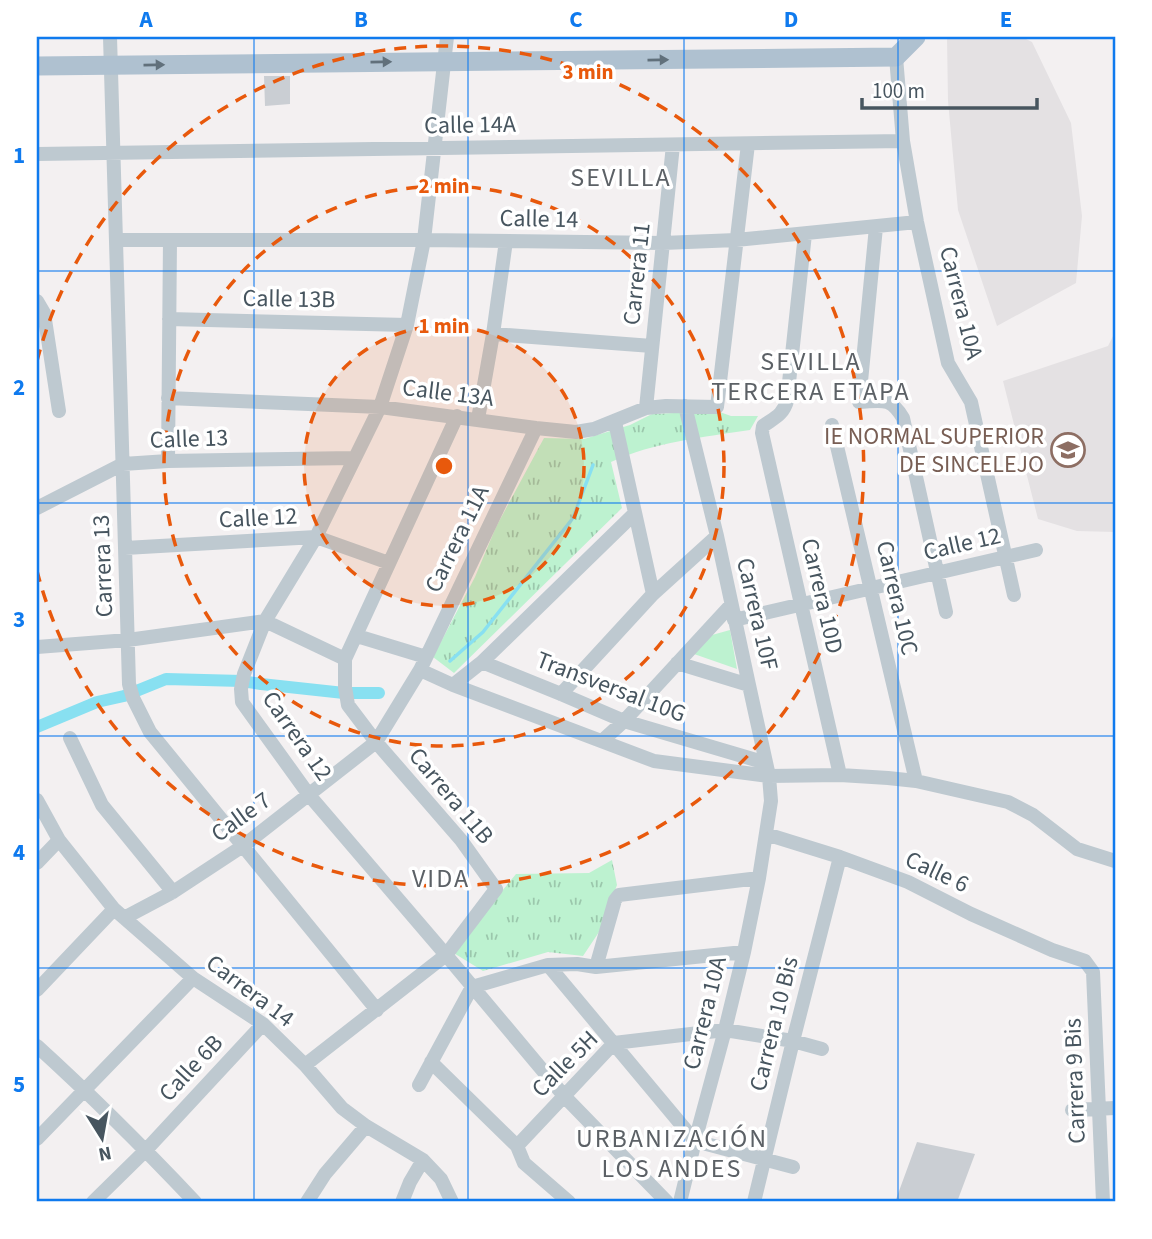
<svg xmlns="http://www.w3.org/2000/svg" width="1152" height="1239" viewBox="0 0 1152 1239" font-family="'Source Sans 3',sans-serif">
<style>
.education{fill:#e4e1e3}
.grass{fill:url(#grass-tufts)}
.green{fill:#bdf2d0}
.lines{fill:none;stroke-linecap:round;stroke-linejoin:round}
.stream{stroke:#88e0f1;stroke-width:3.5}
.canal{stroke:#88e0f1;stroke-width:12}
.building{fill:#caced3}
.minor{stroke:#bec9d0;stroke-width:14}
.major{stroke:#afc1d0;stroke-width:19}
.oneway{fill:#61707b}
.grid{fill:none;stroke:#0f7aee;stroke-width:2;stroke-opacity:0.55}
.ring{fill:none;stroke:#e8590c;stroke-width:3.5;stroke-dasharray:12 9}
.labels{text-anchor:middle;dominant-baseline:central;stroke-width:7;stroke-linejoin:round;paint-order:stroke}
.street-label{font-size:24px;fill:#47555f;stroke:#fff}
.education-label{font-size:24px;fill:#785e54;stroke:#fff;text-anchor:end}
.neighbourhood-label{font-size:26px;letter-spacing:2px;fill:#5c6166;stroke:#fff}
.centre{fill:#e8590c;stroke:#fff;stroke-width:3.5}
.ring-label{font-size:21px;text-anchor:middle;font-weight:bold;fill:#e8590c;stroke:#fff;stroke-width:7;stroke-linejoin:round;paint-order:stroke}
.neatline{fill:none;stroke:#0f7aee;stroke-width:2.5}
.grid-label{font-size:23px;text-anchor:middle;font-weight:bold;fill:#0f7aee}
</style>
<defs>
<pattern id="grass-tufts" width="24" height="20" patternUnits="userSpaceOnUse" patternTransform="scale(1.75)"><rect width="24" height="20" fill="#bdf2d0"/><path d="M3 7l-1-3M5 7V3M7 7l1-3M15 17l-1-3M17 17v-4M19 17l1-3" fill="none" stroke="#9bc7ac"/></pattern>
</defs>
<rect width="100%" height="100%" fill="#f3f0f1"/>
<!-- education -->
<path class="education" d="M947 37H1022L1032 42 1071 123 1082 216 1076 283 997 326 958 210 948 101Z
M1115 332V532L1077 531 1038 519 1003 381 1108 346Z"/>
<!-- grass -->
<path class="grass" d="M717 411 731 416H758L750 430C704 437 654 442 611 462L622 508 454 673 433 657 475 577 496 527 544 438 584 439 630 425 652 414Z
M612 860 617 885 599 932 583 956 548 952 483 971 452 952 516 874 589 873Z"/>
<!-- green -->
<path class="green" d="M730 630 737 669 694 654 712 635Z"/>
<g class="lines">
<!-- stream -->
<path class="stream" d="M450 661 483 632 573 518 593 465"/>
<!-- canal -->
<path class="canal" d="M37 727 97 702 124 696 166 679 242 681 261 684 344 693H379"/>
</g>
<!-- building -->
<path class="building" d="M264 76H290V104L265 106Z
M917 1142 975 1154 957 1202H895Z"/>
<g class="lines">
<!-- minor -->
<path class="minor" d="M110 37 129 684 133 698 150 732 377 1010
M447 37 424 240 407 325 380 407 316 537 265 621 244 674 241 689 242 702 309 795 446 955 565 1097 667 1202
M896 57 903 141 917 222 948 363 971 402 1014 595
M37 154 903 141
M876 227 859 402C882 401 890 396 903 418L946 612
M805 234 787 401C783 415 774 418 763 426L762 433 840 775
M116 240H424L663 243 736 240 917 222
M37 301 44 313 59 411
M169 319 407 325
M493 334 652 346
M168 398 380 407 536 428 576 432 594 429 646 408 666 406 717 407 748 144
M646 408 673 145
M478 419 493 334 506 241
M615 422 653 594
M832 425 916 781
M168 461 170 240
M37 508 123 464 168 461 354 458
M125 548 316 537 389 563
M734 620 1036 550
M357 636 426 657
M37 647 128 640 265 621 345 659
M482 662 561 694 624 721 766 763
M677 663 749 685
M420 670 453 685 654 761 769 776 840 775 888 778 916 781 1008 802 1033 815 1077 849 1115 861
M453 685 482 662 634 514
M561 694 653 594 717 536
M70 738 102 805 173 892
M602 741 624 721 731 605
M37 800 59 840 114 909 193 978 263 1024 305 1065 342 1108 366 1126 423 1160 441 1179 452 1202
M766 834 840 857 908 882 971 914 1052 950 1085 961 1093 972 1103 1202
M37 863 59 840
M124 918 173 892 243 846 376 742 420 670 536 428
M548 965 695 1141 793 1167
M596 967 615 900 619 895 759 878
M37 990 114 909
M37 1046C92 1096 144 1148 195 1202
M431 1062 517 1146 524 1163 569 1202
M305 1065 446 955 496 889 461 840 376 742 348 705 345 687V659L457 416
M419 1085 472 987 548 965 577 964 596 967 744 952
M1072 1110 1115 1108
M37 1139 193 978
M517 1146 614 1043 725 1030 793 1041 822 1049
M93 1202 146 1150 263 1024
M307 1202 325 1174 366 1126
M402 1202 410 1182 423 1160
M680 1202 695 1141 725 1030 744 952 759 878 771 801 769 776 749 685 717 536 685 406
M754 1202 793 1041 840 857"/>
<!-- major -->
<path class="major" d="M37 66 896 57 916 37"/>
</g>
<!-- one-way arrows -->
<defs><path id="oneway-solid" d="M-6-.8H1V-3.2L6.5 0L1 3.2V.8H-6Z" transform="scale(1.75)"/></defs>
<g class="oneway">
<use href="#oneway-solid" transform="translate(658 60) rotate(-1)"/>
<use href="#oneway-solid" transform="translate(381 62) rotate(-1)"/>
<use href="#oneway-solid" transform="translate(154 65) rotate(-1)"/>
</g>
<!-- grid -->
<path class="grid" d="M254 37V1202M468 37V1202M684 37V1202M898 37V1202M37 271H1115M37 503H1115M37 736H1115M37 968H1115"/>
<!-- distance rings -->
<circle cx="444" cy="466" r="140" fill="#e8590c" fill-opacity=".12"/>
<g class="ring">
<circle cx="444" cy="466" r="140"/>
<circle cx="444" cy="466" r="280"/>
<path d="M37 361A420 420 0 1 1 37 571"/>
</g>
<!-- icons -->
<defs>
<g id="university-ring" transform="scale(1.75)"><circle r="9.5" fill="#fff" stroke="#8d6e63" stroke-width="1.5"/><path d="M0-5L7-2L0 1L-7-2ZM-4 1L0 2.5L4 1V4Q0 6-4 4Z" fill="#8d6e63"/></g>
</defs>
<g fill-rule="evenodd">
<use href="#university-ring" x="1068" y="450"/>
</g>
<g class="labels">
<!-- street labels -->
<g class="street-label">
<text transform="translate(470 125) rotate(-1)">Calle 14A</text>
<text transform="translate(539 219) rotate(1)">Calle 14</text>
<text transform="translate(637 274) rotate(-84)">Carrera 11</text>
<text transform="translate(289 299) rotate(1)">Calle 13B</text>
<text transform="translate(961 303) rotate(76)">Carrera 10A</text>
<text transform="translate(448 393) rotate(7)">Calle 13A</text>
<text transform="translate(189 439) rotate(-2)">Calle 13</text>
<text transform="translate(258 518) rotate(-3)">Calle 12</text>
<text transform="translate(457 539) rotate(-64)">Carrera 11A</text>
<text transform="translate(962 544) rotate(-13)">Calle 12</text>
<text transform="translate(103 566) rotate(-92)">Carrera 13</text>
<text transform="translate(822 596) rotate(77)">Carrera 10D</text>
<text transform="translate(897 598) rotate(77)">Carrera 10C</text>
<text transform="translate(757 614) rotate(77)">Carrera 10F</text>
<text transform="translate(611 687) rotate(21)">Transversal 10G</text>
<text transform="translate(297 736) rotate(55)">Carrera 12</text>
<text transform="translate(451 796) rotate(50)">Carrera 11B</text>
<text transform="translate(241 817) rotate(-36)">Calle 7</text>
<text transform="translate(937 872) rotate(25)">Calle 6</text>
<text transform="translate(250 991) rotate(37)">Carrera 14</text>
<text transform="translate(705 1013) rotate(-76)">Carrera 10A</text>
<text transform="translate(774 1024) rotate(-76)">Carrera 10 Bis</text>
<text transform="translate(565 1064) rotate(-45)">Calle 5H</text>
<text transform="translate(191 1068) rotate(-47)">Calle 6B</text>
<text transform="translate(1075 1081) rotate(-92)">Carrera 9 Bis</text>
</g>
<!-- education labels -->
<g class="education-label">
<text x="1044" y="436">IE NORMAL SUPERIOR<tspan x="1044" dy="28">DE SINCELEJO</tspan></text>
</g>
<!-- neighbourhood labels -->
<g class="neighbourhood-label">
<text x="621" y="177">SEVILLA</text>
<text x="811" y="361">SEVILLA<tspan x="811" dy="30">TERCERA ETAPA</tspan></text>
<text x="441" y="878">VIDA</text>
<text x="672" y="1138">URBANIZACIÓN<tspan x="672" dy="30">LOS ANDES</tspan></text>
</g>
</g>
<circle cx="444" cy="466" r="10" class="centre"/>
<g class="ring-label">
<text x="588" y="79">3 min</text>
<text x="444" y="193">2 min</text>
<text x="444" y="333">1 min</text>
</g>
<!-- border -->
<rect width="1152" height="1239" fill="none" stroke="#ffffff" stroke-width="77"/>
<!-- north arrow -->
<g transform="translate(102 1138) rotate(169)" stroke="#ffffff" stroke-width="5" paint-order="stroke">
<path d="M0-5L12 26L0 18L-12 26Z" fill="#47555f"/>
<text y="-10" font-size="19" font-weight="bold" text-anchor="middle" fill="#47555f">N</text>
</g>
<!-- scale -->
<path d="M862 98v10h175v-10" fill="none" stroke="#47555f" stroke-width="3.5"/>
<text x="872" y="98" font-size="21" fill="#47555f" stroke="#ffffff" stroke-width="5" paint-order="stroke">100 m</text>
<rect x="38" y="38" width="1076" height="1162" class="neatline"/>
<g class="grid-label">
<text x="146" y="27">A</text>
<text x="361" y="27">B</text>
<text x="576" y="27">C</text>
<text x="791" y="27">D</text>
<text x="1006" y="27">E</text>
<text x="19" y="163">1</text>
<text x="19" y="395">2</text>
<text x="19" y="627">3</text>
<text x="19" y="860">4</text>
<text x="19" y="1092">5</text>
</g>
</svg>
